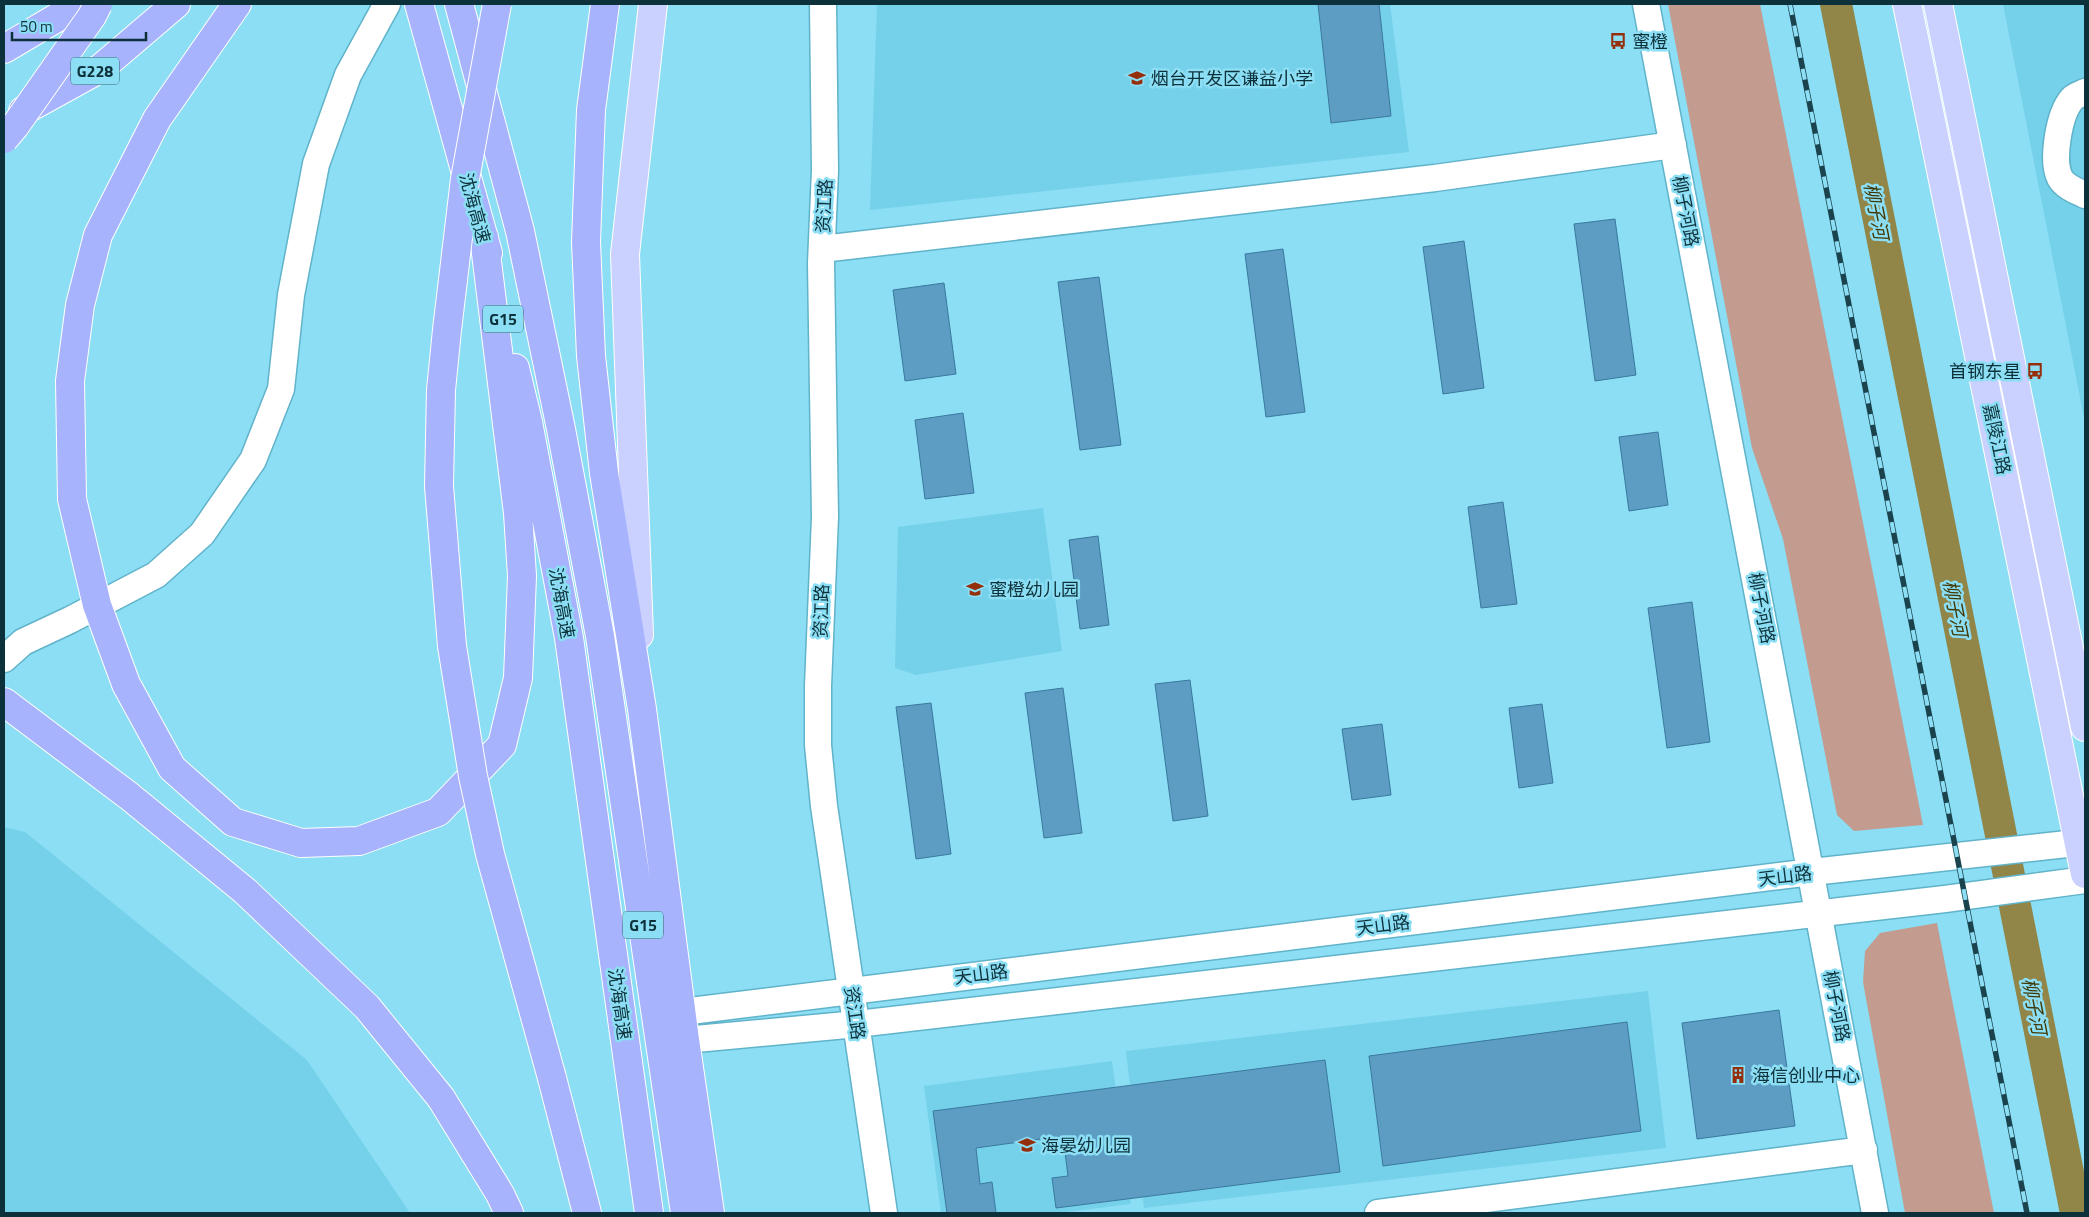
<svg xmlns="http://www.w3.org/2000/svg" width="2089" height="1217" viewBox="0 0 2089 1217" font-family="'Titillium Web','Noto Sans SC',sans-serif">
<style>
.built{fill:#75d1ea}
.green{fill:#c49b8f}
.lines{fill:none;stroke-linecap:round;stroke-linejoin:round}
.river{stroke:#928548;stroke-width:32}
.building{fill:#5d9cc3;stroke:#3a799e}
.minor-casing{stroke:#60b3c9;stroke-width:29}
.major-casing{stroke:#fff;stroke-width:30}
.highway-casing{stroke:#fff;stroke-width:30}
.minor{stroke:#fff;stroke-width:26}
.major{stroke:#cbd1fe;stroke-width:28}
.highway{stroke:#a8b3fd;stroke-width:28}
.rail-casing{stroke:#1a434e;stroke-width:5.5}
.rail{stroke:#8bdef4;stroke-width:4;stroke-dasharray:11;stroke-linecap:butt}
.highway-bridge-casing{stroke:#fff;stroke-width:30;stroke-linecap:butt}
.highway-bridge{stroke:#a8b3fd;stroke-width:28}
.labels{text-anchor:middle;dominant-baseline:central;stroke-width:5;stroke-linejoin:round;paint-order:stroke}
.shield{fill:#8bdef4;stroke:#336572;stroke-width:1}
.shield-label{font-size:16px;font-weight:bold;fill:#0d313a}
.poi-label{font-size:18px;fill:#0d313a;stroke:#8bdef4;text-anchor:start}
.street-label{font-size:18px;fill:#0d313a;stroke:#8bdef4}
.water-label{font-size:19px;font-style:italic;fill:#423803;stroke:#8bdef4}
</style>
<rect width="100%" height="100%" fill="#8bdef4"/>
<!-- built -->
<path class="built" d="M877 4H1390L1409 152 870 210Z
M2003 4H2085V423Z
M1043 508 1062 651 916 675 895 668 898 527Z
M4 827 25 832 307 1060 410 1213H4Z
M1648 991 1666 1148 1144 1208 1126 1051Z
M1112 1061 1131 1204 1059 1213H941L924 1086Z"/>
<!-- green -->
<path class="green" d="M1668 4H1760L1923 825 1854 831 1837 815 1783 539 1752 448Z
M1937 923 1994 1213H1905L1863 982 1865 951 1880 933Z"/>
<g class="lines">
<!-- river -->
<path class="river" d="M1836 4 2076 1213"/>
</g>
<!-- building -->
<path class="building" d="M1318 4H1379L1391 116 1331 123Z
M1615 219 1636 375 1595 381 1574 224Z
M1464 241 1484 388 1443 394 1423 247Z
M1283 249 1305 412 1266 417 1245 254Z
M1099 277 1121 445 1080 450 1058 282Z
M944 283 956 374 905 381 893 290Z
M963 413 974 493 925 499 915 420Z
M1658 432 1668 505 1629 511 1619 437Z
M1503 502 1517 604 1481 608 1468 507Z
M1098 536 1109 625 1080 629 1069 540Z
M1692 602 1710 742 1667 748 1648 608Z
M1190 680 1208 816 1173 821 1155 684Z
M1063 688 1082 833 1044 838 1025 693Z
M931 703 951 854 916 859 896 707Z
M1542 704 1553 783 1519 788 1509 708Z
M1382 724 1391 795 1352 800 1342 729Z
M1779 1010 1795 1126 1697 1139 1682 1023Z
M1627 1022 1641 1131 1383 1166 1369 1056Z
M1325 1060 1340 1172 1056 1208 1052 1178 1068 1176 1063 1136 976 1148 980 1184 992 1182 996 1213H947L933 1111Z"/>
<g class="lines">
<!-- minor casing -->
<g class="minor-casing">
<path id="minor" d="M823 4 825 170 821 263 825 517 818 686V745L824 806 884 1213
M1646 4 1875 1213
M2085 92C2081 94 2074 96 2072 99 2059 114 2051 160 2060 178 2065 187 2077 191 2085 195
M822 249 1435 178 1673 145
M4 659 23 642 70 620 156 575 202 534 253 460 281 389 291 295 316 164 348 75 387 4
M682 1012 1812 872 2085 842
M685 1040 857 1024 1945 899 2085 880
M1378 1213 1864 1150"/>
</g>
<!-- major casing -->
<g class="major-casing">
<path id="major" d="M1907 4 2085 874
M1938 4 2085 727
M639 635 625 254 653 4"/>
</g>
<!-- highway casing -->
<g class="highway-casing">
<path id="highway" d="M237 4 157 119 98 235 80 305 70 381 72 499 97 605 126 684 172 768 233 822 301 843 359 841 438 812 502 745 518 678 522 576 518 513 484 237
M419 4 488 253
M459 4 520 231 561 429 600 636 685 1213
M605 4 591 110 586 242 591 356 604 473 642 709 685 1040 710 1213
M4 49 58 17 73 4
M23 111 101 68 176 4
M515 368 528 422 569 638 649 1213
M4 702 129 796 245 891 367 1007 441 1098 500 1194 509 1213
M552 1078 587 1213"/>
</g>
<!-- minor -->
<use href="#minor" class="minor"/>
<!-- major -->
<use href="#major" class="major"/>
<!-- highway -->
<use href="#highway" class="highway"/>
<!-- rail casing -->
<g class="rail-casing">
<path id="rail" d="M1790 4 2027 1213"/>
</g>
<!-- rail -->
<use href="#rail" class="rail"/>
<!-- highway-bridge casing -->
<g class="highway-bridge-casing">
<path id="highway-bridge" d="M497 4 465 179 447 330 441 390 439 486 452 646 473 776 490 854 552 1078
M4 139 15 126 92 16 98 4"/>
</g>
<!-- highway-bridge -->
<use href="#highway-bridge" class="highway-bridge"/>
</g>
<!-- icons -->
<defs>
<g id="bus-bare" transform="scale(1.35)"><path d="M-5-6H5V4H4V6H2V4H-2V6H-4V4H-5ZM-3.5-4V0h7V-4ZM-3.5 1.2v1.5H-2V1.2ZM2 1.2v1.5H3.5V1.2Z" fill="#952e0a" stroke="#8bdef4" stroke-width="2.5" paint-order="stroke"/></g>
<g id="school-bare" transform="scale(1.35)"><path d="M0-5L7-2L0 1L-7-2ZM-4 1L0 2.5L4 1V4Q0 6-4 4Z" fill="#952e0a" stroke="#8bdef4" stroke-width="2.5" paint-order="stroke"/></g>
<g id="building-bare" transform="scale(1.35)"><path d="M-4-6H4V6H1V3H-1V6H-4ZM-2.5-4.3h1.7v1.8h-1.7ZM.8-4.3h1.7v1.8H.8ZM-2.5-1h1.7V.8h-1.7ZM.8-1h1.7V.8H.8Z" fill="#952e0a" stroke="#8bdef4" stroke-width="2.5" paint-order="stroke"/></g>
</defs>
<g fill-rule="evenodd">
<use href="#bus-bare" x="1618" y="41"/>
<use href="#school-bare" x="1137" y="78"/>
<use href="#bus-bare" x="2035" y="371"/>
<use href="#school-bare" x="975" y="589"/>
<use href="#building-bare" x="1738" y="1075"/>
<use href="#school-bare" x="1027" y="1145"/>
</g>
<g class="labels">
<!-- shield labels -->
<g class="shield">
<rect x="71" y="57.5" width="48" height="27" rx="4"/>
<rect x="483" y="305.5" width="40" height="27" rx="4"/>
<rect x="623" y="911.5" width="40" height="27" rx="4"/>
</g>
<g class="shield-label">
<text x="95" y="71">G228</text>
<text x="503" y="319">G15</text>
<text x="643" y="925">G15</text>
</g>
<!-- poi labels -->
<g class="poi-label">
<text x="1632" y="41">蜜橙</text>
<text x="1151" y="78">烟台开发区谦益小学</text>
<text x="2021" y="371" text-anchor="end">首钢东星</text>
<text x="989" y="589">蜜橙幼儿园</text>
<text x="1752" y="1075">海信创业中心</text>
<text x="1041" y="1145">海晏幼儿园</text>
</g>
<!-- street labels -->
<g class="street-label">
<text transform="translate(824 206) rotate(-87)">资江路</text>
<text transform="translate(475 208) rotate(75)">沈海高速</text>
<text transform="translate(1686 211) rotate(79)">柳子河路</text>
<text transform="translate(1997 439) rotate(78)">嘉陵江路</text>
<text transform="translate(562 603) rotate(80)">沈海高速</text>
<text transform="translate(1762 608) rotate(79)">柳子河路</text>
<text transform="translate(821 611) rotate(-88)">资江路</text>
<text transform="translate(1785 876) rotate(-7)">天山路</text>
<text transform="translate(1383 925) rotate(-7)">天山路</text>
<text transform="translate(981 974) rotate(-7)">天山路</text>
<text transform="translate(620 1004) rotate(82)">沈海高速</text>
<text transform="translate(1837 1006) rotate(79)">柳子河路</text>
<text transform="translate(855 1013) rotate(82)">资江路</text>
</g>
<!-- water labels -->
<g class="water-label">
<text transform="translate(1877 211) rotate(79)">柳子河</text>
<text transform="translate(1956 608) rotate(79)">柳子河</text>
<text transform="translate(2035 1006) rotate(79)">柳子河</text>
</g>
</g>
<!-- border -->
<rect width="2089" height="1217" fill="none" stroke="#0d313a" stroke-width="10"/>
<!-- scale -->
<path d="M12 32v8h134v-8" fill="none" stroke="#0d313a" stroke-width="2.5"/>
<text x="20" y="32" font-size="15" fill="#0d313a" stroke="#8bdef4" stroke-width="4" paint-order="stroke">50 m</text>
</svg>
